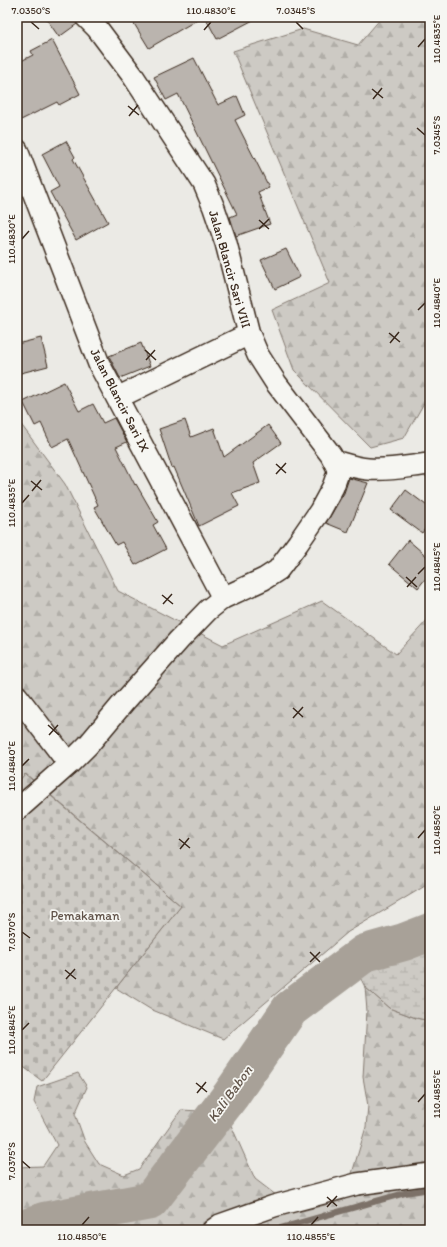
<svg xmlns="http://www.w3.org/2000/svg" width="447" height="1247" viewBox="0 0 447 1247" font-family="Itim,sans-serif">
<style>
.forest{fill:url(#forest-firs);stroke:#847a71}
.wetland{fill:url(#wetland-marsh);stroke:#847a71}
.cemetery{fill:url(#cemetery-stones);stroke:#847a71}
.water{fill:#a8a198;stroke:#7c7167}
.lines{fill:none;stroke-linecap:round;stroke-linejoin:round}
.stream{stroke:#7c7167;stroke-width:6}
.river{stroke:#a8a198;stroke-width:38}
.building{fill:#bab4ae;stroke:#3b2a1e}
.minor-casing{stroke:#3b2a1e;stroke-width:24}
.minor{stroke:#f6f6f2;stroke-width:21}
.ticks{fill:none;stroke:#3b2a1e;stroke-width:1.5}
.labels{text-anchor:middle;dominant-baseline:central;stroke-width:3.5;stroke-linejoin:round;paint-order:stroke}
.street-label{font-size:13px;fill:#3b2a1e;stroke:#f6f6f2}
.park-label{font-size:13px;fill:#605248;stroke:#f6f6f2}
.water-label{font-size:14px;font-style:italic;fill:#615449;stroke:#f6f6f2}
.neatline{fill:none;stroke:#3b2a1e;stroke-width:1.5}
.ticks-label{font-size:10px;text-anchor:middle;fill:#3b2a1e}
</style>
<defs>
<pattern id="forest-firs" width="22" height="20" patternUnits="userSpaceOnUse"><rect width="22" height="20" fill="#cdcac4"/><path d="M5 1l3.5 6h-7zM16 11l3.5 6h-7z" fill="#b1aea8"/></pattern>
<pattern id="wetland-marsh" width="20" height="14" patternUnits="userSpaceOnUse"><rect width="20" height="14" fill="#cdcac4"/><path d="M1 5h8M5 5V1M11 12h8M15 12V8" fill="none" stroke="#b1aea8"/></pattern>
<pattern id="cemetery-stones" width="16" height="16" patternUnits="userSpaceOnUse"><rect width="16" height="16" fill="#cdcac4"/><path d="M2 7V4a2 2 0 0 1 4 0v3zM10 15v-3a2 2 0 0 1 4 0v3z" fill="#b1aea8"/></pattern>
</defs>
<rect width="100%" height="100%" fill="#ebeae5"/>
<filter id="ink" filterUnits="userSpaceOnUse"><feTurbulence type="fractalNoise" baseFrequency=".025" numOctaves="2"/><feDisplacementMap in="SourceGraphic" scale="8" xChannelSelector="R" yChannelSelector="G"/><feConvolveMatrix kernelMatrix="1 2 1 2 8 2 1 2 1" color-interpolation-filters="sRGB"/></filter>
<g filter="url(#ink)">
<!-- forest -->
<path class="forest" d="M382 17H430V401L424 403 404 438 370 447 294 370 272 310 330 283 233 51 303 29 358 45Z
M17 419 65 484 118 591 223 645 322 601 396 654 430 617V883L348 932 223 1039 150 1009 116 988 181 906 26 774 17 783Z
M365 987 389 1008 416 1018 430 1021V1230H17V1167L43 1166 57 1145 34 1102 37 1087 78 1073 87 1087 75 1114 85 1142 99 1164 124 1175 139 1169 181 1110 200 1111 230 1123 255 1179 298 1212 344 1200 366 1127 368 1106 363 1077 367 1011Z"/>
<!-- wetland -->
<path class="wetland" d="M430 941V1021L416 1018 389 1008 365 987 358 973 352 969 366 957 397 951Z"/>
<!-- cemetery -->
<path class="cemetery" d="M25 774 181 906 42 1081 17 1062V783Z"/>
<!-- water -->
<path class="water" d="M430 929V941L427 942 397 951 391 941Z"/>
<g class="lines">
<!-- stream -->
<path class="stream" d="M274 1230 405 1193 430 1189"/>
<!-- river -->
<path class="river" d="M21 1230 44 1221 150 1201 231 1095 290 1009 365 953 404 942 430 932"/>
</g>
<!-- building -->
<path class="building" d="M45 17H74L75 20 77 24 59 37Z
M130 17H202L149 48Z
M205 17H259L217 39Z
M52 40 80 94 59 105 57 102 17 122V63L33 55 31 51Z
M194 58 218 105 237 96 245 115 235 120 269 187 258 192 270 224 236 236 230 217 237 214 178 94 166 100 154 77Z
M66 141 75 157 73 159 108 222 76 240 50 192 59 187 42 154Z
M286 249 300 277 275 289 261 260Z
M41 338 48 366 17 374V344Z
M141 343 150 366 120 378 109 356Z
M64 382 79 411 93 404 103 423 114 418 127 442 116 447 135 485 136 484 158 522 153 525 166 549 135 565 122 542 116 545 94 507 98 505 68 439 52 447 41 423 35 426 23 402Z
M185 420 191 437 214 428 224 457 268 425 281 443 253 463 260 483 232 493 239 506 199 526 174 467 172 468 159 429Z
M349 478 368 483 348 532 326 523 344 493Z
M406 490 430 508V522L422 533 391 510Z
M408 540 430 559V573L418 588 389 564Z"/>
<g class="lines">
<!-- minor casing -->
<g class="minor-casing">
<path id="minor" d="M17 150 99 364 223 598
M117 398 249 334
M334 461C345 464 356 468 368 469 388 471 410 466 430 464
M17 696 69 764
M17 810 69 764 88 745 124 702 179 640 208 610 223 598 264 579 278 570 298 543 320 511 333 487 338 473 337 467 331 455 276 383 258 355 249 334 226 243 214 208 204 184 133 76 97 28 86 17
M213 1230 220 1225 274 1206 357 1184 430 1174"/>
</g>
<!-- minor -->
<use href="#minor" class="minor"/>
</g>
</g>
<!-- ticks -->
<path class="ticks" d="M31 22 39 29M296 22 303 29M204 30 211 22M418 47 425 39M372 89 383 98M373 99 382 88M128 106 139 115M129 116 138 105M417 128 425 135M259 220 269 229M259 229 269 219M22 239 29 231M418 310 425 303M389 333 400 342M390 343 399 332M145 350 156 360M146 360 155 350M276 464 286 473M276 474 286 463M31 481 42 490M32 491 41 480M22 503 29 495M418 574 425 567M406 577 417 587M407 587 416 577M162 595 173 604M163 604 172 594M293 708 303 717M293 718 303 707M48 725 59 735M49 735 58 725M22 766 29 759M418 838 425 830M179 839 190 848M180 849 189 838M22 932 30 938M310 952 320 962M310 962 320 952M65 970 76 979M66 979 75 969M22 1030 29 1023M196 1083 207 1092M197 1093 206 1082M418 1102 425 1094M22 1161 30 1168M327 1197 337 1206M327 1207 337 1196M82 1225 89 1217M311 1225 318 1217"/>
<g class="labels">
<!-- street labels -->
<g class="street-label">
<text transform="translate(230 269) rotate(74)">Jalan Blancir Sari VIII</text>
<text transform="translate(120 400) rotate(63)">Jalan Blancir Sari IX</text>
</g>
<!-- park labels -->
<g class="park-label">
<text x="85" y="915">Pemakaman</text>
</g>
<!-- water labels -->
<g class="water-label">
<text transform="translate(230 1094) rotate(-54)">Kali Babon</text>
</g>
</g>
<!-- margin -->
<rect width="447" height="1247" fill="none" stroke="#f6f6f2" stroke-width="44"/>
<rect x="22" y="22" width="403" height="1203" class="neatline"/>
<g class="ticks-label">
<text x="31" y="14">7.0350°S</text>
<text x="211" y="14">110.4830°E</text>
<text x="296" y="14">7.0345°S</text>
<text transform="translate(436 39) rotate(-90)" y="4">110.4835°E</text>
<text transform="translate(436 135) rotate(-90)" y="4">7.0345°S</text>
<text transform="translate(11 239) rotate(-90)" y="4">110.4830°E</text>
<text transform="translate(436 303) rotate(-90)" y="4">110.4840°E</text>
<text transform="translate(11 503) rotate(-90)" y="4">110.4835°E</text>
<text transform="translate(436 567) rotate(-90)" y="4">110.4845°E</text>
<text transform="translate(11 766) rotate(-90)" y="4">110.4840°E</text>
<text transform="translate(436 830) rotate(-90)" y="4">110.4850°E</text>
<text transform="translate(11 932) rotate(-90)" y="4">7.0370°S</text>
<text transform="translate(11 1030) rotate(-90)" y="4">110.4845°E</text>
<text transform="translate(436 1094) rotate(-90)" y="4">110.4855°E</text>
<text transform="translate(11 1161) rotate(-90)" y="4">7.0375°S</text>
<text x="82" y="1240">110.4850°E</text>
<text x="311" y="1240">110.4855°E</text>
</g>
</svg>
